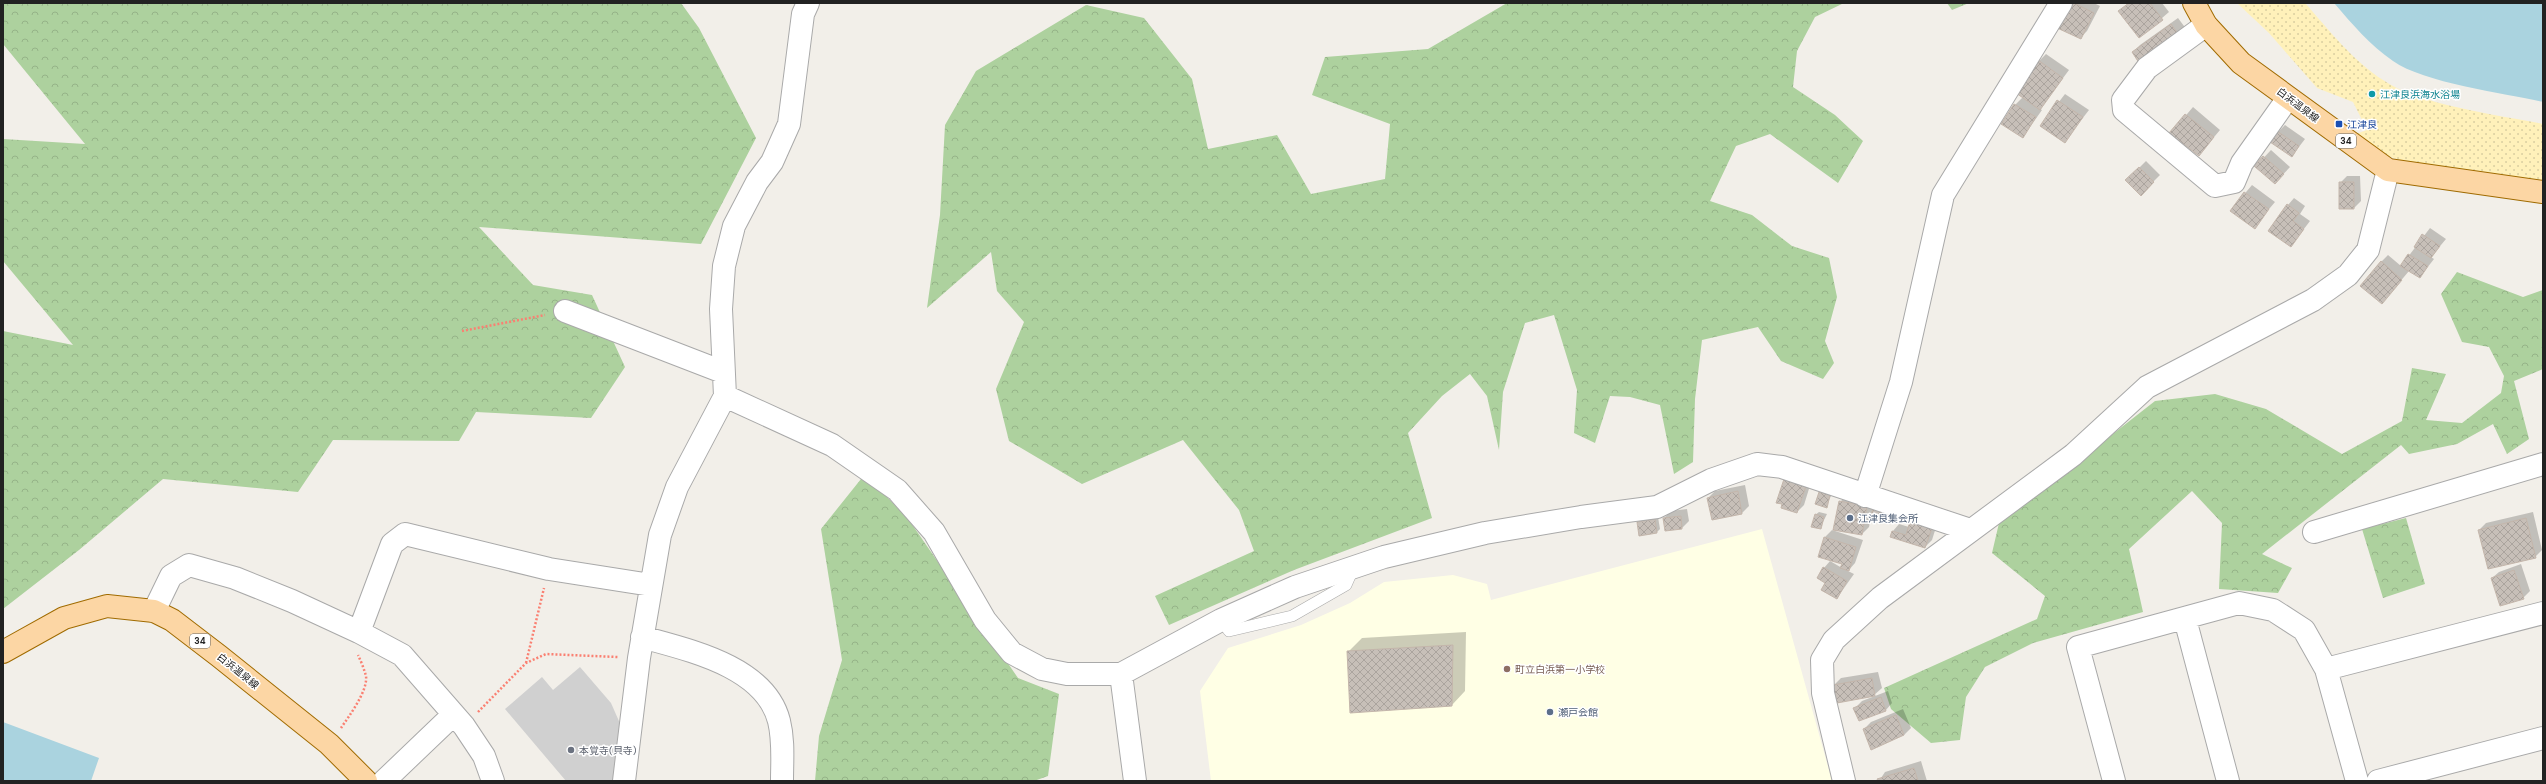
<svg xmlns="http://www.w3.org/2000/svg" width="2546" height="784" viewBox="0 0 2546 784" font-family="'DM Sans','Noto Sans JP',sans-serif">
<style>
.education{fill:#ffffe5}
.religious{fill:#d0d0d0}
.forest{fill:url(#forest-crowns)}
.sand{fill:url(#sand-dots)}
.water{fill:#aad3df}
.shadow{fill:#0003}
.building{fill:url(#building-cross-hatch);stroke:#c4b6ab}
.lines{fill:none;stroke-linecap:round;stroke-linejoin:round}
.service-casing{stroke:#a9a9a9;stroke-width:12}
.minor-casing{stroke:#a9a9a9;stroke-width:24}
.primary-casing{stroke:#a06b00;stroke-width:24}
.path{stroke:#fa8072;stroke-width:2.5;stroke-dasharray:2 2;stroke-linecap:butt}
.service{stroke:#fff;stroke-width:11}
.minor{stroke:#fff;stroke-width:22}
.primary{stroke:#fcd6a4;stroke-width:22}
.culture-dot{fill:#0f9aa8;stroke:#fff;stroke-width:1.5}
.transit-dot{fill:#1a4fb4;stroke:#fff;stroke-width:1.5}
.service-dot{fill:#5c6f8a;stroke:#fff;stroke-width:1.5}
.education-dot{fill:#8d6e63;stroke:#fff;stroke-width:1.5}
.worship-dot{fill:#6b7280;stroke:#fff;stroke-width:1.5}
.labels{text-anchor:middle;dominant-baseline:central;stroke-width:3;stroke-linejoin:round;paint-order:stroke}
.shield{fill:#fff;stroke:#646464;stroke-width:1}
.shield-label{font-size:9px;font-weight:bold;fill:#222}
.culture-label{font-size:10px;fill:#0d838f;stroke:#fff;text-anchor:start}
.street-label{font-size:10px;fill:#222;stroke:#fff}
.transit-label{font-size:10px;fill:#164399;stroke:#fff;text-anchor:start}
.service-label{font-size:10px;fill:#4e5e75;stroke:#fff;text-anchor:start}
.education-label{font-size:10px;fill:#785e54;stroke:#fff;text-anchor:start}
.worship-label{font-size:10px;fill:#5b616d;stroke:#fff;text-anchor:start}
</style>
<defs>
<pattern id="forest-crowns" width="20" height="18" patternUnits="userSpaceOnUse"><rect width="20" height="18" fill="#add19e"/><path d="M2 6a3 3 0 1 1 6 0M12 15a3 3 0 1 1 6 0" fill="none" stroke="#95b388"/></pattern>
<pattern id="sand-dots" width="8" height="8" patternUnits="userSpaceOnUse"><rect width="8" height="8" fill="#fff1ba"/><path d="M2 2h.1M6 6h.1" fill="none" stroke="#dacea0" stroke-width="1.8" stroke-linecap="round"/></pattern>
<pattern id="building-cross-hatch" width="8" height="8" patternUnits="userSpaceOnUse"><rect width="8" height="8" fill="#c7bfb8"/><path d="M0 0l8 8M0 8l8-8" fill="none" stroke="#aba49e"/></pattern>
</defs>
<rect width="100%" height="100%" fill="#f2efe9"/>
<!-- education -->
<path class="education" d="M1762 529 1832 781H1211L1200 691 1228 648 1301 625 1350 603 1384 582 1453 575 1487 584 1491 600Z"/>
<!-- religious -->
<path class="religious" d="M580 667 611 703 622 728 615 781H566L505 709 542 677 553 690Z"/>
<!-- forest -->
<path class="forest" d="M3 3H681L699 28 756 138 701 244 479 227 533 285 592 295 625 367 591 418 476 412 459 441 333 440 298 492 163 479 79 550 3 609V331L73 345 3 261V139L85 144 3 44Z
M1507 3H1844L1815 17 1797 51 1793 87 1835 115 1863 141 1838 183 1770 134 1736 146 1710 201 1752 215 1792 246 1829 258 1837 297 1825 341 1834 363 1823 379 1781 361 1758 327 1702 340 1695 399 1693 462 1674 474 1660 405 1630 397 1610 396 1595 443 1574 433 1577 390 1554 315 1525 323 1503 392 1499 450 1487 396 1470 374 1442 396 1408 433 1432 518 1294 570 1169 625 1155 596 1254 551 1239 510 1183 440 1082 484 1009 441 996 389 1024 322 997 291 991 252 927 308 940 215 945 125 976 71 1086 5 1144 18 1192 79 1208 149 1277 135 1311 194 1385 179 1390 124 1312 95 1325 57 1428 49Z
M1947 3H1969L1952 10Z
M2457 272 2523 297 2543 290V369L2514 381 2529 439 2507 454 2493 424 2457 444 2409 454 2401 445 2262 554 2292 568 2278 593 2219 589 2222 523 2192 491 2129 549 2143 612 2033 643 1985 667 1966 697 1960 740 1931 743 1891 709 1884 688 2037 619 2045 596 1992 553 1999 523 2155 401 2215 394 2266 409 2342 454 2402 421 2412 368 2446 374 2426 420 2462 423 2501 393 2504 376 2489 347 2462 342 2441 294Z
M865 474 909 520 1018 678 1059 694 1048 776 1034 781H815L819 736 842 660 821 529Z
M2406 518 2425 584 2383 598 2362 529Z"/>
<!-- sand -->
<path class="sand" d="M2237 3H2305C2329 30 2352 60 2383 80 2419 105 2499 115 2543 124V180L2412 165 2386 155 2353 135 2367 130 2353 102 2317 88 2269 33Z"/>
<!-- water -->
<path class="water" d="M2334 3H2543V102C2504 93 2424 83 2393 61 2370 45 2352 24 2334 3Z
M3 722 99 758 91 781H3Z"/>
<!-- shadow -->
<path class="shadow" d="M2068 3H2094L2100 6 2087 31 2080 38Z
M2128 3H2162L2169 12 2140 37 2120 11Z
M2178 18 2187 30 2133 52 2140 45Z
M2046 54 2069 70 2040 109 2042 110 2023 137 2015 105 2023 97 2039 61Z
M2065 94 2089 110 2065 141 2041 125Z
M2193 107 2220 130 2199 155 2171 133Z
M2285 125 2305 139 2292 156 2278 132Z
M2271 150 2290 167 2275 183 2256 166Z
M2146 161 2160 175 2141 194 2127 180Z
M2347 176H2360L2361 201 2354 208 2340 183Z
M2252 185 2275 202 2254 227 2231 210Z
M2294 198 2305 206 2300 214 2310 221 2291 246 2288 205Z
M2430 228 2446 239 2431 257 2434 259 2420 277 2409 271 2388 296 2381 262 2388 255 2401 266Z
M1812 479 1804 505 1797 512 1782 507Z
M1745 485 1749 506 1742 513 1708 498 1715 491Z
M1823 489 1833 492 1826 506 1820 492Z
M1847 495 1874 500 1872 512 1877 506 1884 508 1878 520 1871 518 1869 527 1862 534 1840 502Z
M1687 509 1689 521 1682 528 1664 518 1671 511Z
M1819 512 1827 514 1820 528 1815 515Z
M2533 512 2542 550 2535 557 2479 530 2486 523Z
M1658 517 1660 529 1657 532 1640 535 1638 523 1641 519Z
M1938 521 1932 540 1925 547 1893 531 1899 524 1909 527Z
M1832 530 1863 540 1855 563 1848 571 1854 574 1837 598 1827 582 1824 568 1830 561 1842 568 1843 564 1819 556 1825 537Z
M2521 564 2530 591 2523 598 2492 578 2499 572Z
M1466 632 1465 691 1452 705 1348 652 1362 638Z
M1878 672 1882 688 1873 696 1834 685 1841 678Z
M1888 691 1892 703 1886 710 1855 708 1862 701Z
M1903 709 1911 728 1904 735 1872 748 1864 729 1871 722Z
M1921 761 1927 781H1879L1885 772Z"/>
<!-- building -->
<path class="building" d="M2067 3H2074L2094 13 2081 39 2055 27Z
M2129 3H2150L2163 20 2139 38 2118 11Z
M2171 24 2181 38 2141 66 2132 52Z
M2038 60 2063 78 2040 110 2016 93Z
M2057 100 2083 117 2065 143 2040 126Z
M2014 104 2036 117 2023 138 2001 124Z
M2185 114 2214 137 2199 156 2169 133Z
M2277 131 2299 146 2292 157 2270 142Z
M2263 156 2284 174 2275 184 2254 166Z
M2139 167 2154 182 2141 196 2125 180Z
M2339 182H2354V209H2339Z
M2244 192 2269 209 2255 229 2230 211Z
M2287 204 2299 213 2293 221 2304 229 2291 247 2268 231Z
M2422 234 2440 246 2431 258 2414 247Z
M2408 254 2428 266 2420 278 2400 266Z
M2381 261 2402 280 2382 304 2360 286Z
M1784 479 1806 486 1797 513 1781 508 1782 504 1776 503Z
M1738 491 1742 514 1712 520 1707 498Z
M1819 492 1830 495 1827 508 1815 504Z
M1839 501 1867 506 1862 535 1833 530Z
M1873 509 1881 511 1878 521 1870 519Z
M1815 514 1824 517 1821 529 1811 527Z
M1681 516 1682 529 1665 531 1663 518Z
M2526 518 2536 558 2488 569 2478 530Z
M1655 519 1657 533 1639 536 1637 522Z
M1910 521 1932 528 1925 548 1890 537 1892 531 1906 535Z
M1824 537 1856 547 1849 571 1840 568 1842 564 1818 557Z
M1823 567 1847 581 1837 599 1821 590 1825 583 1817 578Z
M2514 570 2524 599 2500 606 2491 578Z
M1453 645 1452 706 1350 713 1347 651Z
M1872 678 1875 696 1837 703 1833 685Z
M1881 697 1886 711 1859 721 1853 708Z
M1896 715 1904 735 1871 750 1863 729Z
M1914 768 1918 781H1878L1877 779Z"/>
<g class="lines">
<!-- service casing -->
<g class="service-casing">
<path id="service" d="M1221 620 1229 631 1292 616 1346 585 1354 567"/>
</g>
<!-- minor casing -->
<g class="minor-casing">
<path id="minor" d="M2206 25 2147 68 2123 100 2124 110 2215 186 2234 182 2242 163 2288 98
M565 311 723 372
M725 396 832 445 897 490 934 532 985 620 1012 653 1042 669 1067 674H1121L1221 620 1295 587 1384 557 1485 533 1581 517 1657 507 1711 480 1757 464 1782 467 1970 530
M1865 496 1901 382 1943 195 2061 3
M2314 532 2543 464
M154 611 171 576 189 565 235 578 292 601 359 632 402 655 464 726 484 756 493 781
M2185 619 2228 781
M359 632 392 544 405 534 549 569 651 585
M642 637C688 650 765 666 779 721 784 741 782 761 782 781
M2326 669 2543 613
M1121 674 1135 781
M384 781 453 715
M624 781 639 658 660 535 677 487 725 396 721 309 724 266 734 226 757 182 772 162 789 124 803 14 808 3
M1844 781 1823 693 1822 660 1834 640 1880 598 2073 455 2147 387 2313 300 2348 275 2368 250 2388 170
M2114 781 2078 647 2239 603 2273 610 2304 630 2326 669 2357 781
M2378 781 2543 738"/>
</g>
<!-- primary casing -->
<g class="primary-casing">
<path id="primary" d="M2194 3 2206 25 2241 63 2388 170 2543 192
M3 652 64 618 107 606 154 611 172 620 219 656 329 744 366 781"/>
</g>
<!-- path -->
<path class="path" d="M462 331 545 315
M526 663 544 588
M478 712 526 663 546 654 618 657
M341 728C349 716 368 691 366 676 364 669 361 661 358 655"/>
<!-- service -->
<use href="#service" class="service"/>
<!-- minor -->
<use href="#minor" class="minor"/>
<!-- primary -->
<use href="#primary" class="primary"/>
</g>
<!-- markers -->
<circle class="culture-dot" cx="2372" cy="94" r="4"/>
<rect class="transit-dot" x="2335" y="120" width="8" height="8" rx="2"/>
<g class="service-dot">
<circle cx="1850" cy="518" r="4"/>
<circle cx="1550" cy="712" r="4"/>
</g>
<circle class="education-dot" cx="1507" cy="669" r="4"/>
<circle class="worship-dot" cx="571" cy="750" r="4"/>
<g class="labels">
<!-- shield labels -->
<g class="shield">
<rect x="2336" y="134" width="20" height="14" rx="3"/>
<rect x="190" y="634" width="20" height="14" rx="3"/>
</g>
<g class="shield-label">
<text x="2346" y="141">34</text>
<text x="200" y="641">34</text>
</g>
<!-- culture labels -->
<g class="culture-label">
<text x="2380" y="94">江津良浜海水浴場</text>
</g>
<!-- street labels -->
<g class="street-label">
<text transform="translate(2298 105) rotate(37)">白浜温泉線</text>
<text transform="translate(238 671) rotate(39)">白浜温泉線</text>
</g>
<!-- transit labels -->
<g class="transit-label">
<text x="2347" y="124">江津良</text>
</g>
<!-- service labels -->
<g class="service-label">
<text x="1858" y="518">江津良集会所</text>
<text x="1558" y="712">瀬戸会館</text>
</g>
<!-- education labels -->
<g class="education-label">
<text x="1515" y="669">町立白浜第一小学校</text>
</g>
<!-- worship labels -->
<g class="worship-label">
<text x="579" y="750">本覚寺(貝寺)</text>
</g>
</g>
<!-- border -->
<rect width="2546" height="784" fill="none" stroke="#222222" stroke-width="8"/>
</svg>
